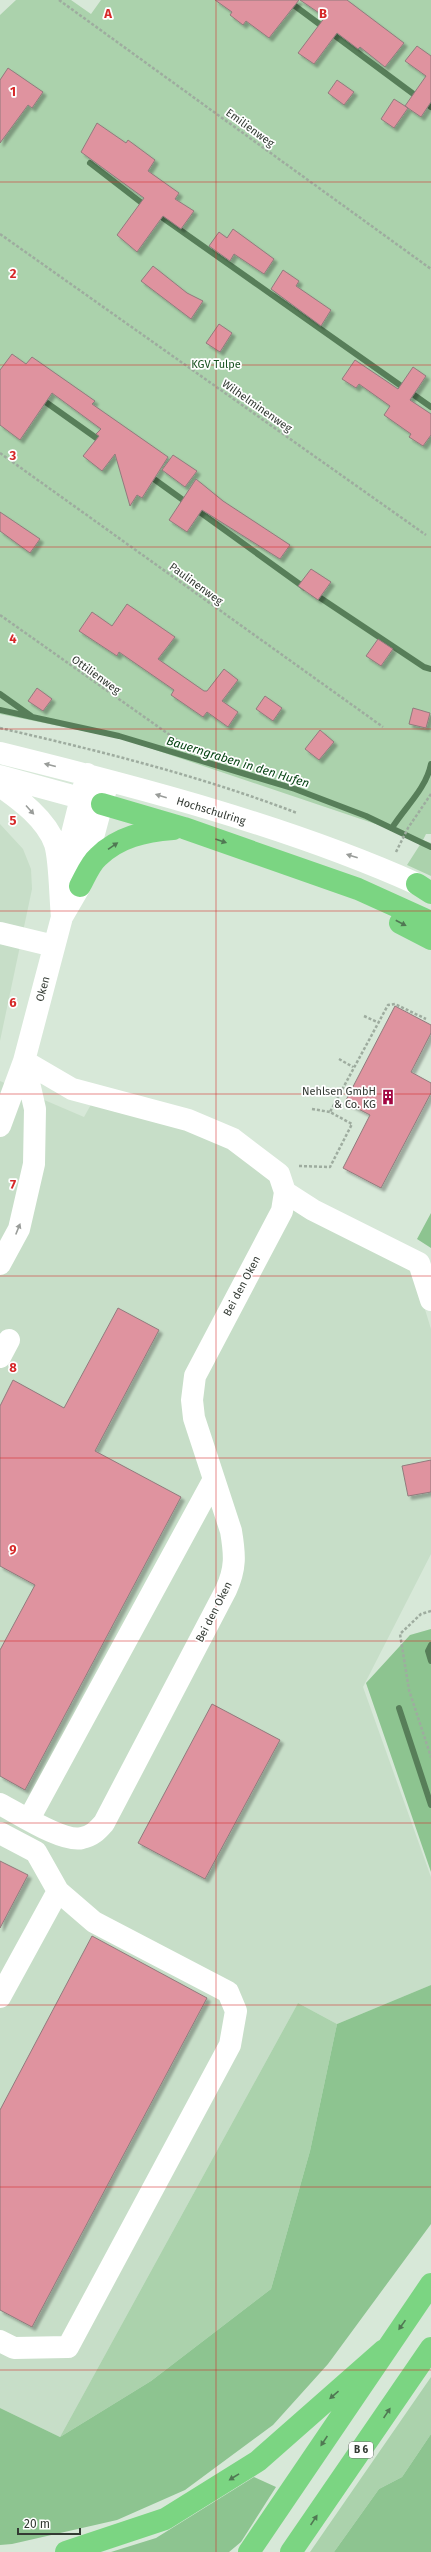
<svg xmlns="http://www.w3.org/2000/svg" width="431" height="2552" viewBox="0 0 431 2552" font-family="'Fira Sans',sans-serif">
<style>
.built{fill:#c7dec8}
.green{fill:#abd2ac}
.forest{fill:#8dc490}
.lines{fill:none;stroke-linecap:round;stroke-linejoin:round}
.stream{stroke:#577e59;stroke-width:6}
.building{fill:#df939f;stroke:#917b7d;filter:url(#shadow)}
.path{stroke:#9eac9f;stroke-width:2.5;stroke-dasharray:3 2;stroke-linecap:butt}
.minor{stroke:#fff;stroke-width:22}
.highway{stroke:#7bd582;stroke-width:22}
.oneway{fill:#999c99}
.oneway2{fill:#507853}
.grid{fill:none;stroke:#d62828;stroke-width:1;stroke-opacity:0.55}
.labels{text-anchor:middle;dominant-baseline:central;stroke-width:3.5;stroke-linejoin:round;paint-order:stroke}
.shield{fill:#fff;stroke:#707570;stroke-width:1}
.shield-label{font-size:10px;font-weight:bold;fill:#333a33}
.street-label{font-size:11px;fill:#333a33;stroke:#fff}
.park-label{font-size:11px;fill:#195221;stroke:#fff}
.poi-label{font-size:11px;fill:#333a33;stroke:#fff;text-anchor:end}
.water-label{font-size:12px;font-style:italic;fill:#074414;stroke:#fff}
.grid-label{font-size:13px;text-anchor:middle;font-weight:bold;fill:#d62828;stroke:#fff;stroke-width:3.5;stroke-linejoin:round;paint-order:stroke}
</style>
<defs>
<filter id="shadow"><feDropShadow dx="3.5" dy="3.5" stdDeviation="1" flood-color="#0004"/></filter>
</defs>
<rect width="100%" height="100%" fill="#d7e8d8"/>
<!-- built -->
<path class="built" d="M0 824 23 849 31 869 32 889 0 1041Z
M0 1081 84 1117 97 1094 201 1120 287 1192 412 1267 431 1329V1554L363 1687 431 1877V1985L337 2024 298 2003 60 2437 0 2408Z"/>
<!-- green -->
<path class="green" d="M16 0H71L91 14 101 0H431V834H426L423 840 431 843V876L407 865 423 840 123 739 0 714V15Z
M298 2003 337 2024 310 2151 271 2289 151 2381 60 2437Z
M431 2377V2434L402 2477 379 2489 334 2552H310Z"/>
<!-- forest -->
<path class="forest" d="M431 1213V1248L417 1239Z
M431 1629V1872L366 1683 410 1635Z
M431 1985V2224L328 2364 273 2425 185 2490 117 2520 12 2544 0 2545V2408L60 2437 151 2381 271 2289 310 2151 337 2024Z
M431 2434V2552H334L379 2489 402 2477Z
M254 2477 276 2487 241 2542 229 2552H111L156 2538Z"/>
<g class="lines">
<!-- stream -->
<path class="stream" d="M287 0 431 107
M90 163 147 207
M156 213 431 407
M40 398 102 442
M147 474 305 588
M313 593 424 667 431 669
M0 694 31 716
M0 710 119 736 295 789 366 816 431 847
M392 828C405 807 426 789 431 764
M431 1645 428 1651 431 1661
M399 1708 431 1805"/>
</g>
<!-- building -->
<path class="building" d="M215 0H299L269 38 246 21 243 25 230 15 232 12Z
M300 0H347L404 43 385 67 360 47 358 49 337 33 314 64 298 53 325 17Z
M417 46 431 56V102L421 117 405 106 426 76 405 61Z
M8 68 43 92 32 108 28 105 0 143V80Z
M337 80 354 92 344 105 328 93Z
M394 99 408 108 394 128 381 119Z
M97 123 126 143 128 140 155 160 148 171 179 193 175 199 194 211 181 229 163 216 137 252 117 235 144 198 81 152Z
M233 229 274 259 264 274 234 254 230 261 209 246 219 232 227 238Z
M153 266 187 293 203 301 191 319 141 281Z
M283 270 299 281 296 286 331 310 321 326 271 289Z
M219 324 232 333 220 352 206 343Z
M12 354 26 364 32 357 95 401 92 404 168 457 142 498 137 495 130 506 115 454 102 471 83 456 99 436 96 434 101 429 52 393 20 440 0 425V370Z
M355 360 398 389 413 367 426 376 410 400 431 414V435L423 446 409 437 411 434 384 415 390 406 359 384 356 388 342 379Z
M173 455 197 471 185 487 162 470Z
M196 479 223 501 290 545 280 559 202 510 187 532 169 520Z
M0 512 40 539 30 553 0 531Z
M311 569 331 582 318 600 298 586Z
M127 604 175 637 158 659 204 691H207L224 669 238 680 222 701 238 712 228 727 207 712 203 717 171 695 174 690 119 652 117 656 79 631 92 612 112 626Z
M378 639 393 649 381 666 366 656Z
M37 688 52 699 43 711 28 701Z
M265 696 282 708 273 721 256 709Z
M413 708 430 713 426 728 409 724Z
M320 730 334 742 319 760 305 749Z
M395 1006 431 1025V1033L411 1072 431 1083V1093L381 1188 343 1168 370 1115 345 1102Z
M118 1308 159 1330 95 1451 181 1497 25 1790 0 1776V1650L35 1585 0 1566V1406L13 1380 64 1408Z
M431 1460V1492L408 1496 402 1466Z
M212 1704 280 1740 205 1879 138 1843Z
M0 1861 28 1875 0 1928Z
M92 1936 207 1998 32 2327 0 2310V2110Z"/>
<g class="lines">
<!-- path -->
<path class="path" d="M59 0 431 269
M0 234 426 535
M0 453 383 727
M0 615 184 745
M0 728C100 751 201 776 297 813
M396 852 408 828 431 794
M364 1016 377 1022
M339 1059 353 1067
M312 1109 330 1112
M299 1166 330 1167 352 1124 330 1112 388 1005 395 1004 426 1019
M431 1611 421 1614 400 1634 409 1690 431 1757"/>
<!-- minor -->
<path class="minor" d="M0 753C138 787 288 826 417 884
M0 776 95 802
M0 786C20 800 46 819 55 844 60 860 60 899 62 917
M63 870 87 774
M0 933 54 946
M0 1126 24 1061 62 917 80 886 107 785
M285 1192 313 1210 419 1263 431 1300
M0 1264 19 1229 34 1164 35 1109 24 1061
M0 1357 9 1340
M0 1804C18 1813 63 1843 82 1838 92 1836 97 1831 104 1823L226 1590C236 1568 235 1555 231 1531L194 1418 192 1400 195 1376 282 1211 285 1192 279 1174 233 1139 188 1120 72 1089 24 1061
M29 1819 214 1479
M0 1833 36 1852 58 1891 0 1997
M0 2341 14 2348 68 2347 230 2045 236 2011 228 1992 94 1922 58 1891"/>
<!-- highway -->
<path class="highway" d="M102 804 184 828 358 889 431 922
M417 884 431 893
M80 886C85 877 90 864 98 857 118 837 145 831 173 829
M400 923 431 939
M66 2552 165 2519 258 2461 384 2350
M249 2552 431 2284
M291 2552 431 2348"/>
</g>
<!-- one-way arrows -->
<defs><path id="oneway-solid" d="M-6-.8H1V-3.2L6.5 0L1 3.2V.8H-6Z"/></defs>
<g class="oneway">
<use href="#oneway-solid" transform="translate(50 765) rotate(-166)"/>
<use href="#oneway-solid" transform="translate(161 796) rotate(-163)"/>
<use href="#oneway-solid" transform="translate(30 810) rotate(48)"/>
<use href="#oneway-solid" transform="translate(352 856) rotate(-162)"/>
<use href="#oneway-solid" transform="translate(18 1229) rotate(-68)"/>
</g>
<g class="oneway2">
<use href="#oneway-solid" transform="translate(221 841) rotate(19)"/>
<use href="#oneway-solid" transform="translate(113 846) rotate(-34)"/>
<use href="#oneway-solid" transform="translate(401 923) rotate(28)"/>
<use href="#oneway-solid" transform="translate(402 2325) rotate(125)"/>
<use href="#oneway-solid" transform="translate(334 2395) rotate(139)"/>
<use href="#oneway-solid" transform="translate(387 2413) rotate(-56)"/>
<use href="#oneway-solid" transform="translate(324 2441) rotate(124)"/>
<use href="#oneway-solid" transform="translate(234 2477) rotate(148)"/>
<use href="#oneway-solid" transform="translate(314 2520) rotate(-56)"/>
</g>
<!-- grid -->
<path class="grid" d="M216 0V2552M0 182H431M0 365H431M0 547H431M0 729H431M0 911H431M0 1094H431M0 1276H431M0 1458H431M0 1641H431M0 1823H431M0 2005H431M0 2187H431M0 2370H431"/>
<!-- icons -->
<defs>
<g id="building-bare" transform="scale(1.2)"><path d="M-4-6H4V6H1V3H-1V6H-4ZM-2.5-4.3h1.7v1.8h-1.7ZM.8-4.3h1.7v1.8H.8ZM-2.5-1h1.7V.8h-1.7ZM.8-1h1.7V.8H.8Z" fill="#a20541" stroke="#fff" stroke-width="2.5" paint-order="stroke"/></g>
</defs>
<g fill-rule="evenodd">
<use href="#building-bare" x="388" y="1097"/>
</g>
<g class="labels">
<!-- shield labels -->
<rect class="shield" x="349" y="2442" width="24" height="16" rx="3"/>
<g class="shield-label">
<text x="361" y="2450">B 6</text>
</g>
<!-- street labels -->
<g class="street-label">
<text transform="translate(250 128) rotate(36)">Emilienweg</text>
<text transform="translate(257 406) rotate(35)">Wilhelminenweg</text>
<text transform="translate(196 584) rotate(36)">Paulinenweg</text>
<text transform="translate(96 675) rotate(36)">Ottilienweg</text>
<text transform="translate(211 811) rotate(17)">Hochschulring</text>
<text transform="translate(43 989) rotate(-75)">Oken</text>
<text transform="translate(242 1286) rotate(-62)">Bei den Oken</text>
<text transform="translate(214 1612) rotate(-63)">Bei den Oken</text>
</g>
<!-- park labels -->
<g class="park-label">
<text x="216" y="364">KGV Tulpe</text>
</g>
<!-- poi labels -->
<g class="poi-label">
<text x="376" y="1091">Nehlsen GmbH<tspan x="376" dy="13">&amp; Co. KG</tspan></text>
</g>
<!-- water labels -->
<g class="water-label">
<text transform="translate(238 762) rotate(17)">Bauerngraben in den Hufen</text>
</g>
</g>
<g class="grid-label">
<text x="108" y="18">A</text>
<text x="323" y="18">B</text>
<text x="13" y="96">1</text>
<text x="13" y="278">2</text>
<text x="13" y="460">3</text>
<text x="13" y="643">4</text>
<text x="13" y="825">5</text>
<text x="13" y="1007">6</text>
<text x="13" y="1189">7</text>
<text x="13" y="1372">8</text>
<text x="13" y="1554">9</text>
</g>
<!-- scale -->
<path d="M18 2528v6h62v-6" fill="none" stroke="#333a33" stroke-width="2"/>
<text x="24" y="2528" font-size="12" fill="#333a33" stroke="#ffffff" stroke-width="3" paint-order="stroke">20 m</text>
</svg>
